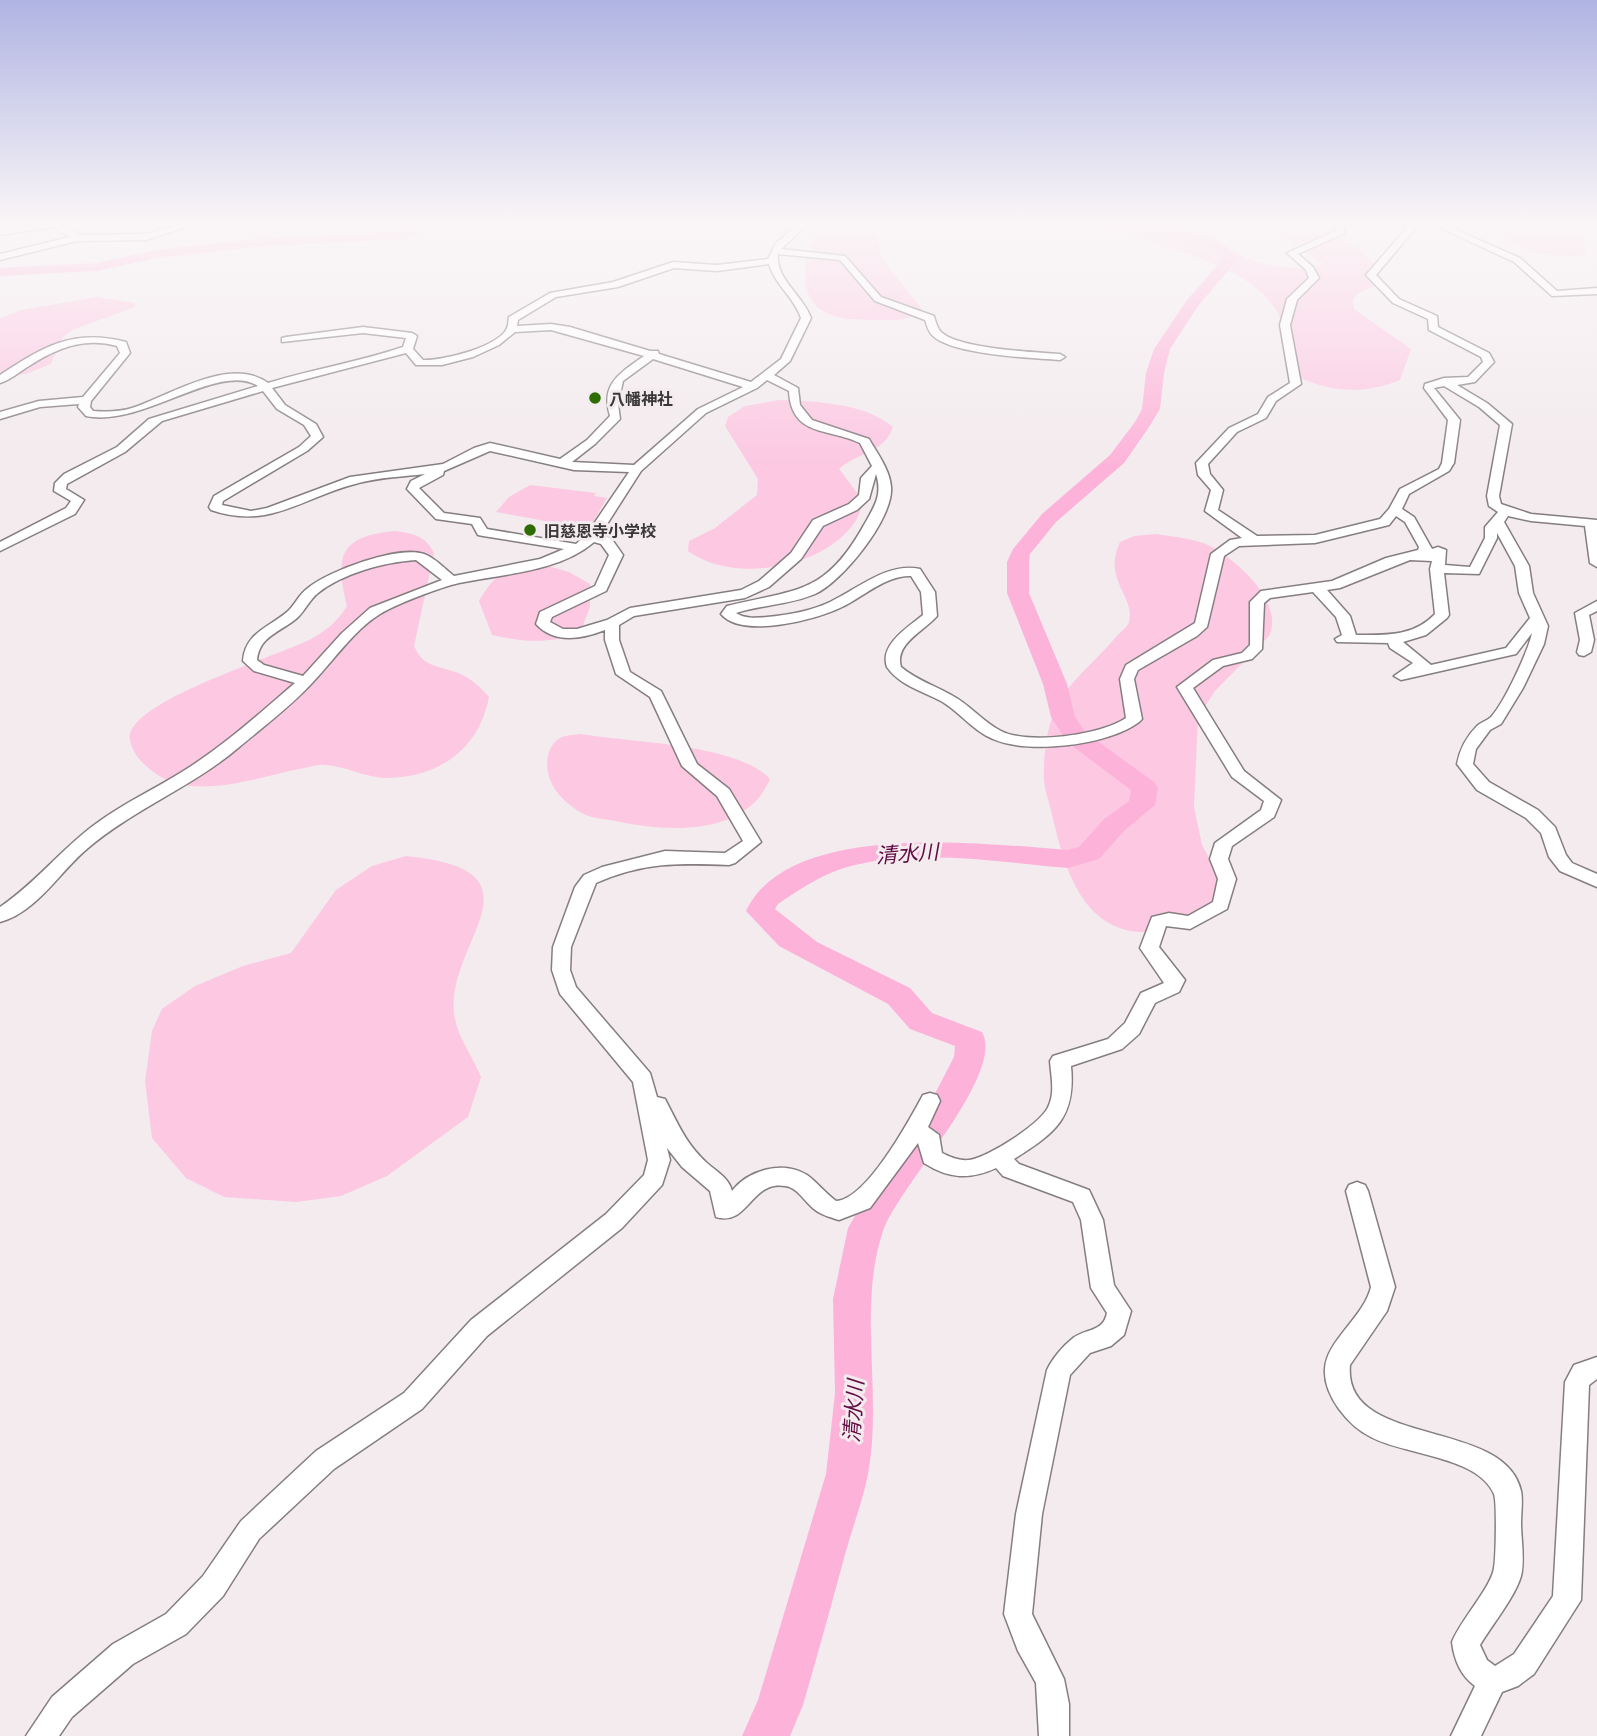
<svg xmlns="http://www.w3.org/2000/svg" width="1597" height="1736" viewBox="0 0 1597 1736" font-family="'Playfair Display','Noto Sans JP',serif">
<style>
.green{fill:#fcc8e2}
.lines{fill:none;stroke-linecap:round;stroke-linejoin:round}
.river{fill:#fdb3d9;fill-rule:evenodd}
.street-casing{stroke:#857e81;stroke-width:3}
.street{fill:#fff;fill-rule:evenodd}
.poi-dot{fill:#2c6c00;stroke:#f3ebee;stroke-width:2.5}
.labels{text-anchor:middle;dominant-baseline:central;stroke-width:6;stroke-linejoin:round;paint-order:stroke}
.far-poi-label{font-size:16px;font-weight:bold;fill:#3a3739;stroke:#f3ebee;text-anchor:start}
.water-label{font-size:21px;font-style:italic;fill:#610b42;stroke:#f3ebee}
</style>
<rect width="100%" height="100%" fill="#f3ebee"/>
<!-- green -->
<path class="green" d="M821 224H880L876 231 882 259 922 309C909 323 889 320 871 320 858 319 841 320 829 314 791 298 807 250 821 224Z
M1109 224C1142 224 1175 222 1206 233 1218 237 1227 248 1238 254 1261 266 1299 273 1323 264L1266 224H1329C1341 242 1384 258 1380 284L1358 293 1353 300 1354 309 1411 349 1400 380C1367 394 1331 393 1299 377 1292 358 1288 338 1281 320 1257 261 1160 252 1109 224Z
M1515 224H1586L1583 232 1586 255C1561 258 1521 255 1505 234Z
M97 297 135 303V307L72 330 62 338 51 364 26 374 0 376V318L22 310Z
M779 400C814 401 866 403 893 427 885 453 856 453 839 469L864 502C861 508 859 516 855 522 823 569 733 584 688 551L689 541 715 528 757 495 758 479 725 426 728 417 745 406Z
M530 485 596 493 594 496 607 498 589 529 496 512 509 497Z
M395 531C414 534 425 535 434 553L414 646C424 668 437 665 458 673 471 678 480 687 489 697 479 749 440 777 387 778 366 778 346 766 325 765 317 764 307 768 299 769 254 778 190 803 151 770 140 761 133 754 130 740 122 702 283 655 313 638 328 629 338 621 347 606 335 558 338 536 395 531Z
M1156 534C1173 537 1194 538 1210 546 1237 560 1285 603 1269 636L1215 691 1198 717 1194 807 1202 845 1222 882 1215 904C1190 919 1161 936 1131 931 1077 921 1063 859 1052 815 1050 803 1044 790 1044 779 1043 762 1046 736 1051 721 1062 685 1093 665 1115 638 1119 633 1127 628 1129 622 1136 597 1102 580 1120 542L1134 536Z
M545 565 569 572 590 584V607L580 633C550 644 523 642 492 635L479 601C498 568 509 569 545 565Z
M581 734C631 743 736 743 770 779 746 836 671 832 620 822 609 819 593 819 584 814 561 802 543 781 548 755 550 749 553 742 560 738 565 735 574 735 581 734Z
M406 856C552 870 446 942 454 1013 456 1035 473 1057 481 1077L468 1117 387 1176 341 1196 296 1202 224 1197 186 1178 152 1138 145 1081 152 1031 162 1009 195 986 243 966 291 953 336 890 372 866Z"/>
<g class="lines">
<!-- river -->
<path class="river" d="M418 224H436L407 239 254 247 156 258 97 271 0 276V268L97 263 156 250 254 239 404 231Z
M1040 224C1090 223 1205 217 1238 259L1198 306 1170 349 1164 373 1160 409 1149 427 1124 463 1056 522 1030 554 1029 562V593L1067 684 1075 717 1085 732 1154 782 1158 788 1155 805 1124 831 1099 859 1068 868C996 862 914 847 844 868 819 876 799 890 778 904L775 909 817 942 910 988 932 1013 982 1032C1006 1074 898 1187 883 1231 857 1309 883 1394 868 1474 863 1500 853 1526 846 1551 832 1602 818 1654 803 1705L790 1736H742L758 1700 826 1474 835 1393 833 1299 848 1228 879 1175 928 1107 954 1057 955 1046 910 1029 888 1004 779 946 746 911C789 819 985 844 1068 850L1079 847 1104 819 1129 801 1131 790 1067 742 1051 717 1043 684 1007 593V562L1013 549 1042 514 1110 455 1135 422 1142 409 1146 373 1154 349 1187 300 1223 259C1186 227 1095 232 1047 228Z"/>
<!-- street casing -->
<g class="street-casing">
<path id="street" d="M28 224H60L79 235 146 234 182 224H195L146 240 77 241 0 260V254L70 237 52 227 0 235V229Z
M799 224H808L781 249 845 256 881 297 934 316C935 320 937 327 940 331 956 349 1035 352 1060 354L1065 357 1060 360C1032 358 951 355 932 335 928 331 927 325 925 320L875 301 840 260 778 254C775 279 803 295 811 318L790 361 774 375 798 388 800 405 812 420 869 439C877 453 890 470 891 487 894 518 842 582 815 594 789 605 761 605 736 613 745 619 757 618 767 617 788 615 811 611 830 602 858 589 887 562 920 569L935 592 937 616C924 631 894 644 901 667 916 680 936 686 953 696 970 705 983 722 1001 731 1028 745 1102 735 1126 718L1120 679 1126 665 1195 623 1211 554 1230 540 1242 538 1205 511 1211 490 1198 475 1196 463 1229 428 1258 414 1268 397 1290 383 1280 325 1287 299 1309 278 1306 270 1287 253 1337 230 1335 224H1343L1345 233 1298 254 1313 267 1319 278 1297 300 1290 325 1301 384 1276 401 1266 418 1237 432 1208 464 1210 474 1223 490 1218 510 1257 536 1315 535 1380 519 1389 509 1400 489 1439 469 1442 463 1448 420 1424 388 1425 384 1444 378 1468 377 1483 362 1481 357 1429 330 1428 319 1393 303 1366 275 1410 224H1419L1376 275 1399 299 1437 316 1438 327 1489 353 1494 362 1475 382 1457 385 1487 403 1512 424 1499 496 1501 504 1531 514 1597 520V567L1590 563 1585 526 1531 521 1508 516 1504 522 1529 566 1533 593 1548 626 1544 644 1523 688 1501 724 1490 730 1476 749 1473 764 1489 782 1538 810 1555 827 1566 855 1572 863 1597 874V887L1560 871 1549 857 1541 833 1526 818 1477 790 1457 764C1460 749 1466 737 1477 726 1481 722 1487 721 1491 717 1504 703 1528 652 1532 633L1516 654 1401 680 1394 676 1413 663 1390 648 1388 643 1337 642 1335 639 1342 635 1336 617 1313 592 1270 598 1264 603 1262 649 1252 659 1223 666 1193 688 1244 771 1281 800 1274 817 1232 846 1228 859 1236 879 1227 909 1190 929 1166 926 1159 947 1185 980 1179 992 1155 1003 1139 1034 1122 1049 1071 1066C1076 1118 1055 1133 1014 1159L1019 1164 1089 1190 1103 1220 1114 1285 1131 1311 1124 1335 1111 1346 1090 1353 1070 1375 1042 1514 1032 1614 1064 1679 1069 1704V1736H1039L1036 1683 1018 1651 1004 1614 1016 1514 1047 1370C1052 1359 1063 1346 1072 1339 1085 1328 1103 1333 1107 1313L1091 1288 1081 1220 1073 1202 1003 1176 996 1168C970 1180 949 1179 924 1163L918 1143 870 1208 839 1220C830 1217 821 1215 814 1209 805 1202 797 1187 785 1186 751 1180 748 1227 716 1217L710 1191 682 1167 667 1148 670 1160 662 1185 622 1228 487 1336 422 1409 334 1469 259 1539 223 1596 186 1634 133 1664 72 1717 59 1736H26L52 1697 113 1644 166 1614 203 1576 241 1521 316 1451 404 1393 471 1320 606 1214 644 1175 648 1160 633 1082 560 994 552 970 553 947 575 887 584 875 602 867 665 851 725 853 743 841 717 796 682 766 650 697 616 674 605 640V630C582 639 554 644 536 624L540 612 595 586 609 555 601 544 594 542C559 572 503 574 459 583 441 587 396 604 380 614 354 630 334 660 313 682 291 706 263 727 238 748 192 787 134 809 88 848 60 871 37 912 0 922V907C36 883 62 848 97 823 125 802 157 788 185 770 225 745 260 713 295 683L254 671 243 661C245 633 268 628 287 612 295 605 299 594 308 588 328 571 399 545 424 554 435 558 445 569 454 576L540 559 564 549 483 536 478 535 472 524 436 519 407 489 411 481 425 474C402 477 378 477 355 484 301 498 270 530 211 510L209 507 214 496 299 447 311 436 304 425 277 409 263 391 162 421 125 452 67 484 66 489 84 500 75 514 0 551V542L66 508 71 501 54 491 55 483 64 474 117 447 149 419 258 386C218 361 143 428 86 416L78 407 79 404 40 407 0 419V412L39 401 83 397 120 353 117 346C84 337 57 348 29 366 19 372 10 380 0 383V375C43 347 73 328 126 342L130 353 91 401 90 407 93 411C107 412 119 412 132 408 169 396 230 355 268 383 313 369 359 362 403 347L406 338 363 333 282 342V338L286 337 363 327 412 333 417 336 413 349 423 360C442 361 499 347 507 328 509 324 508 320 509 317L550 293 613 282 673 262 717 265 768 259 776 243ZM769 264C775 285 794 297 801 318L781 359 751 382 659 354 658 351H650L570 327 551 324 517 326 518 320 556 297 618 287 674 268 717 271ZM551 330 644 356C620 373 600 384 610 416L587 440 560 459 490 443 474 448 443 464 350 477 267 508 251 511 222 505 223 501 307 451 323 437 316 424 285 405 272 388 406 353 416 365H442L473 357 499 345 515 332ZM653 359 743 387 698 409 634 465 572 462 595 444 620 419 618 404 623 381ZM767 380 789 391C791 437 829 428 860 443L872 466 861 478 859 495 849 504 813 520 791 553 759 581 741 590 630 608 607 620 577 629H563L550 622 552 617 606 591 623 555 611 538 600 535 641 471 706 413 757 388ZM1444 386 1479 407 1500 425 1487 496 1489 506 1498 512 1485 527V538L1470 567 1445 565 1446 550 1438 547 1432 549 1414 517 1402 509 1409 494 1449 471 1454 463 1460 420 1434 388ZM490 451 574 470 629 472 587 534 576 544 487 529 480 518 444 513 419 488 443 475 444 471ZM876 474C883 495 874 507 864 525 825 595 797 589 727 606L721 614C742 639 816 620 842 607 863 597 886 575 911 576L921 592 923 615C908 627 879 645 887 667 899 685 922 691 941 701 960 712 973 731 993 739 1029 755 1109 745 1139 722L1142 719 1134 679 1138 670 1197 636 1207 627 1224 556 1239 546 1315 543 1389 525 1396 516 1405 522 1419 547 1418 550 1386 558 1332 581 1261 591 1250 602V645L1242 653 1213 660 1177 687 1232 777 1264 801 1261 810 1215 843 1210 859 1218 879 1213 902 1188 916 1169 913 1152 917 1140 948 1164 983 1141 993 1125 1023 1108 1039 1053 1056 1050 1061C1051 1075 1055 1092 1049 1105 1043 1123 987 1158 969 1160 959 1161 950 1157 942 1153L939 1135 928 1127 940 1101 937 1095 930 1093 923 1095C909 1121 866 1200 836 1201 825 1193 817 1182 807 1175 783 1160 748 1170 732 1191 729 1178 717 1172 707 1163 686 1144 678 1124 665 1099L657 1097 650 1073 576 987 570 970 571 947 596 883C644 862 678 863 729 865L735 863 761 842 729 789 697 764 661 691 630 672 619 640V625L634 616 745 598 769 587 801 559 823 526 857 510 869 499ZM1497 533 1515 566 1519 593 1530 618 1506 648 1431 665 1403 642 1426 635 1447 618 1449 615 1444 573 1479 574 1497 538ZM416 560 442 580 370 608 342 633 303 676 264 665 257 660C259 636 281 632 297 618 305 611 309 600 318 593 343 573 385 562 416 560ZM1410 560 1432 561 1430 569 1435 614C1413 637 1386 635 1356 635L1350 616 1327 590 1340 588Z
M1177 224H1191L1181 227Z
M1432 224H1443L1520 258 1557 291 1597 288V294L1552 296 1514 262Z
M1597 601V611L1589 615 1594 640 1591 652 1584 656 1579 655 1577 652 1580 640 1575 613Z
M1357 1182 1365 1185 1368 1191 1395 1287 1387 1311 1350 1365C1342 1449 1505 1417 1521 1491 1523 1500 1521 1513 1521 1523 1521 1539 1525 1560 1521 1576 1515 1597 1492 1625 1480 1645L1487 1660 1495 1666 1514 1654 1553 1596 1565 1382 1574 1365 1597 1357V1379L1589 1385 1581 1600 1534 1674 1518 1686 1502 1692 1481 1736H1451L1475 1686C1460 1675 1454 1659 1452 1642 1460 1621 1492 1586 1494 1568 1496 1558 1497 1501 1494 1494 1478 1456 1404 1455 1371 1437 1357 1430 1348 1421 1339 1409 1331 1398 1324 1383 1325 1369 1326 1341 1364 1317 1371 1287L1346 1191 1349 1185Z"/>
</g>
<!-- street -->
<use href="#street" class="street"/>
</g>
<!-- sky -->
<linearGradient id="sky" x2="0" y2="1"><stop stop-color="#b0b4e2"/><stop offset="0.48" stop-color="#faf6f7"/><stop offset="1" stop-color="#faf6f7" stop-opacity="0"/></linearGradient>
<rect width="1597" height="467" fill="url(#sky)"/>
<!-- markers -->
<g class="poi-dot">
<circle cx="595" cy="398" r="7"/>
<circle cx="530" cy="530" r="7"/>
</g>
<g class="labels">
<!-- far-poi labels -->
<g class="far-poi-label">
<text x="609" y="398">八幡神社</text>
<text x="544" y="530">旧慈恩寺小学校</text>
</g>
<!-- water labels -->
<g class="water-label">
<text transform="translate(907 852) rotate(-4)">清水川</text>
<text transform="translate(852 1411) rotate(-86)">清水川</text>
</g>
</g>
</svg>
